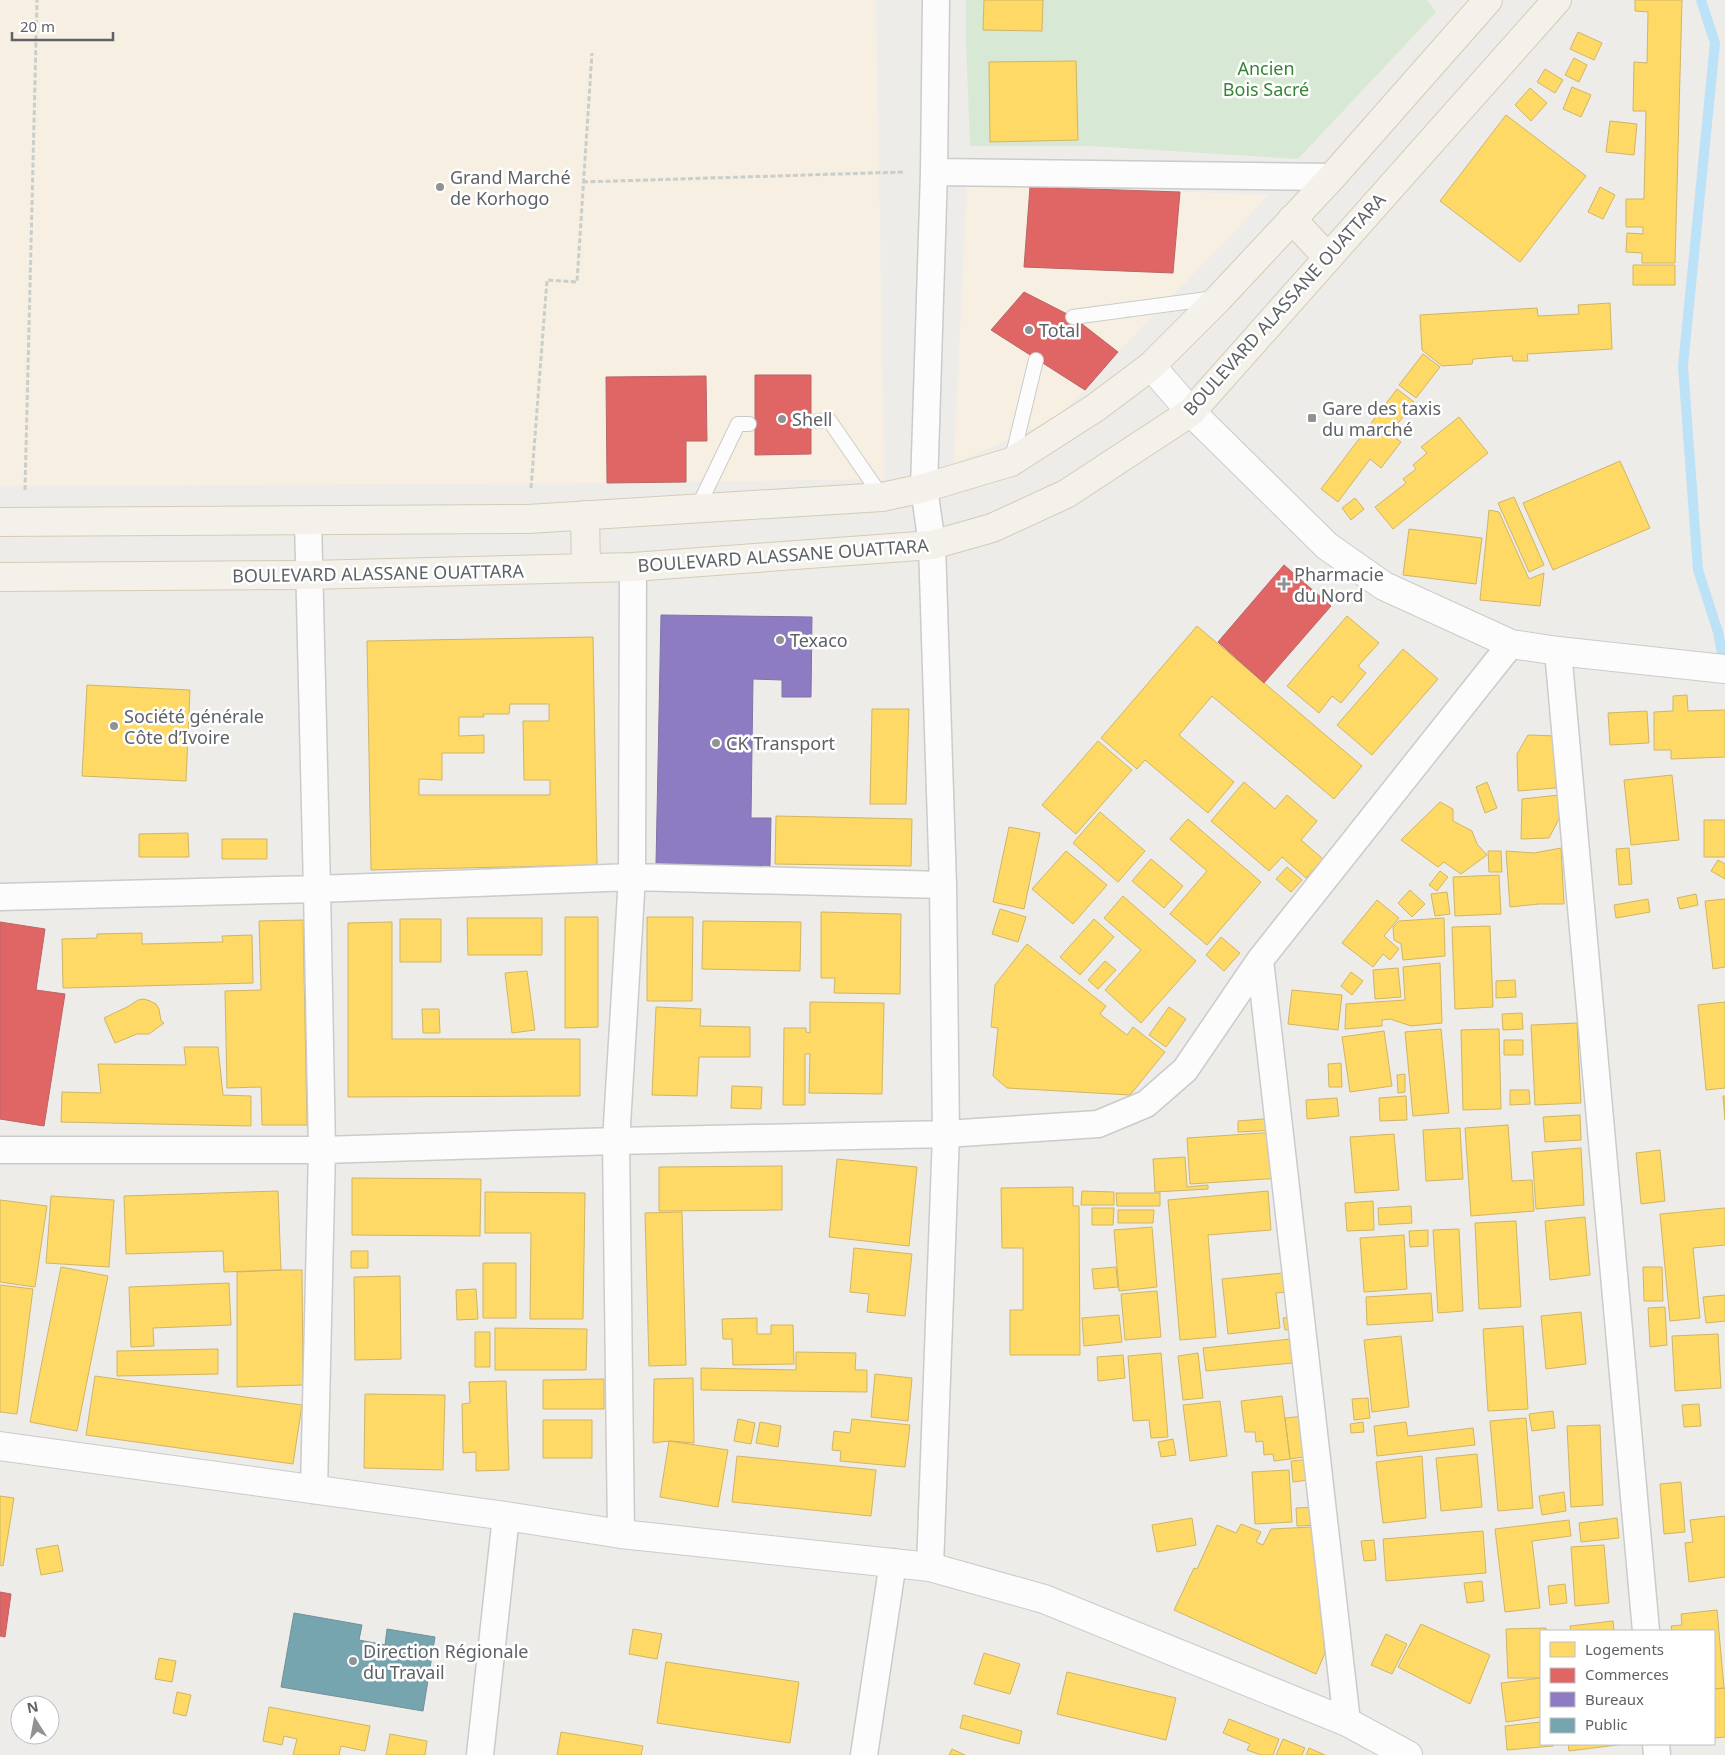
<svg xmlns="http://www.w3.org/2000/svg" width="1725" height="1755" viewBox="0 0 1725 1755" font-family="'Noto Sans',sans-serif">
<style>
.commercial{fill:#f7f0e2}
.green{fill:#d7e9d4}
.homes{fill:#ffd966;stroke:#cfb566;fill-rule:evenodd}
.shops{fill:#e06666;stroke:#b96566}
.offices{fill:#8e7cc3;stroke:#8074a7}
.public{fill:#76a5af;stroke:#6f9199}
.lines{fill:none;stroke-linecap:round;stroke-linejoin:round}
.stream{stroke:#bce2f7;stroke-width:10}
.service-casing{stroke:#cacbca;stroke-width:16}
.minor-casing{stroke:#cacbca;stroke-width:29}
.tertiary-casing{stroke:#cacbca;stroke-width:30}
.primary-casing{stroke:#d5cbb6;stroke-width:30}
.path{stroke:#cacecb;stroke-width:3;stroke-dasharray:5 2.5;stroke-linecap:butt}
.service{stroke:#fcfcfc;stroke-width:14}
.minor{stroke:#fcfcfc;stroke-width:26}
.tertiary{stroke:#fcfcfc;stroke-width:28}
.primary{stroke:#f3f1e9;stroke-width:28}
.poi-dot{fill:#909294;stroke:#fff;stroke-width:2}
.labels{text-anchor:middle;dominant-baseline:central;stroke-width:5;stroke-linejoin:round;paint-order:stroke}
.park-label{font-size:18px;fill:#368536;stroke:#fff}
.poi-label{font-size:18px;fill:#5e6266;stroke:#fff;text-anchor:start}
.street-label{font-size:18px;fill:#5e6266;stroke:#fff}
</style>
<rect width="100%" height="100%" fill="#eeece8"/>
<!-- commercial -->
<path class="commercial" d="M0 0H876L884 479 607 483 0 486Z
M967 184 1269 195 1118 352 1085 390 1056 418 954 464Z"/>
<!-- green -->
<path class="green" d="M966 0H1427L1436 12 1298 159 1091 146H970L966 40Z"/>
<!-- homes -->
<path class="homes" d="M984 0H1043L1042 31 983 30Z
M1635 0H1682L1675 263H1642V253L1626 252 1627 233 1643 234V227H1626V199H1644L1646 111H1633L1634 62 1647 63 1648 12 1635 11Z
M1578 32 1602 43 1594 60 1570 49Z
M1574 58 1587 65 1579 82 1565 75Z
M1076 61 1078 140 990 142 989 62Z
M1545 69 1563 80 1555 93 1537 82Z
M1572 87 1591 95 1581 117 1563 109Z
M1530 88 1547 103 1531 121 1515 105Z
M1506 115 1586 176 1520 262 1440 201Z
M1610 121 1637 124 1634 155 1606 152Z
M1600 187 1615 195 1603 219 1588 212Z
M1633 265H1675V285H1633Z
M1610 303 1612 349 1527 354 1528 361H1513L1512 356 1473 359 1472 364 1442 366 1422 350 1420 315 1537 308 1538 316 1579 314 1578 305Z
M1423 354 1440 367 1416 398 1399 385Z
M1397 389 1414 402 1390 434 1401 442 1381 468 1370 459 1338 502 1321 489Z
M1459 417 1488 453 1393 529 1375 507 1406 483 1403 479 1416 469 1413 465 1427 453 1421 447Z
M1620 461 1650 528 1553 570 1523 503Z
M1514 497 1544 565 1529 572 1498 503Z
M1355 498 1364 509 1351 520 1342 508Z
M1489 510 1499 512 1529 579 1544 573 1540 606 1480 600Z
M1409 529 1482 538 1476 584 1403 575Z
M1347 616 1379 643 1358 666 1366 673 1341 703 1332 696 1319 713 1287 686Z
M1197 626 1362 766 1334 799 1212 696 1179 735 1234 782 1208 813 1145 760 1137 769 1101 738Z
M593 637 597 865 371 870 367 641ZM510 704H549V721H523L524 780H550V795H419V779L442 780V753H484V735L459 736V717H484L483 714H509Z
M1403 649 1438 679 1372 755 1337 725Z
M87 685 190 690 186 781 82 776Z
M1687 695 1688 711 1725 710V757L1671 759V750H1654V712L1673 711V696Z
M872 709H909L906 804H870Z
M1647 711 1649 743 1610 745 1608 713Z
M1528 735 1557 736 1556 788 1518 791 1517 754Z
M1098 741 1132 770 1076 834 1042 805Z
M1672 775 1679 840 1631 845 1624 780Z
M1244 782 1275 809 1287 795 1317 821 1301 840 1323 859 1306 878 1282 857 1269 871 1211 821Z
M1487 782 1497 808 1485 813 1476 787Z
M1559 795 1561 815 1549 838 1521 839 1522 799Z
M1440 802 1453 809V821L1472 831 1477 844 1487 855 1461 874 1444 862 1438 867 1401 840Z
M1100 812 1145 851 1118 882 1073 843Z
M776 816 912 819 911 866 775 864Z
M1188 819 1261 882 1207 945 1170 914 1207 871 1170 839Z
M1704 820H1725V857H1704Z
M1009 827 1040 833 1024 909 993 902Z
M188 833 189 857H139V834Z
M222 839H267V859H222Z
M1561 848 1564 904H1539L1510 907 1506 851 1534 853Z
M1629 848 1632 884 1619 885 1616 849Z
M1066 851 1107 885 1073 924 1032 889Z
M1488 851H1501L1502 872H1489Z
M1151 859 1183 886 1164 908 1132 881Z
M1718 860 1725 864V879L1711 871Z
M1287 867 1302 880 1291 892 1276 879Z
M1440 871 1448 877 1437 891 1429 885Z
M1499 875 1501 914 1455 916 1453 877Z
M1410 890 1425 904 1412 917 1398 903Z
M1447 892 1450 914 1435 916 1431 894Z
M1696 894 1698 905 1680 909 1677 898Z
M1123 896 1196 961 1141 1023 1105 990 1141 950 1104 918Z
M1648 899 1650 912 1616 918 1614 905Z
M1725 899V967L1713 969 1705 901Z
M1377 900 1399 918 1384 936 1399 949 1390 960 1383 954 1373 967 1342 943Z
M1000 909 1026 917 1018 942 992 934Z
M821 912 901 914 900 994 834 993 835 978H821Z
M565 917H598V1027L565 1028Z
M647 917H693L692 1001H647Z
M467 918H542V955H468Z
M1444 918 1445 956 1403 960 1401 944 1394 940 1393 927 1399 921Z
M400 919H441V962H400Z
M1094 919 1114 937 1080 975 1060 957Z
M303 920 307 1125H262L261 1087 227 1088 225 991 261 990 259 921Z
M703 921 801 922 800 971 702 969Z
M392 922V1039H580V1096L348 1097V923Z
M1490 926 1493 1007 1455 1009 1452 927Z
M142 933V944L223 942 222 936 252 935 253 983 63 988 62 939 97 938V934Z
M1221 937 1240 953 1224 971 1206 955Z
M1027 944 1106 1006 1100 1014 1127 1035 1133 1027 1165 1052 1130 1095 1007 1088 993 1076 998 1028 991 1027 995 985Z
M1105 961 1116 970 1098 989 1088 980Z
M1440 963 1442 1023 1411 1026 1390 1019 1382 1020V1026L1345 1029 1346 1004 1405 1000 1403 967Z
M1398 968 1401 997 1375 999 1373 970Z
M527 971 535 1030 512 1033 505 973Z
M1351 972 1363 981 1352 995 1341 986Z
M1515 980 1516 997 1496 998V981Z
M1292 990 1342 995 1338 1030 1288 1024Z
M144 999 150 1001 156 1004 159 1009 161 1021 164 1023 149 1034H137L115 1043 104 1018 129 1006 138 1000Z
M810 1002 884 1003 882 1094 809 1093 810 1054H805V1105H783L784 1028H806V1032L810 1033Z
M1725 1002V1088L1706 1090 1698 1005Z
M656 1007 701 1009 700 1026 750 1027V1057H699L697 1096 652 1095Z
M1169 1007 1186 1019 1166 1047 1149 1035Z
M422 1009H439L440 1033H423Z
M1522 1013 1523 1029 1503 1030 1502 1014Z
M1577 1023 1581 1103 1535 1105 1531 1025Z
M1441 1029 1449 1113 1413 1116 1405 1032Z
M1499 1029 1501 1109 1463 1110 1461 1030Z
M1384 1031 1392 1086 1350 1092 1342 1037Z
M1504 1040H1523V1055H1504Z
M184 1047H218L223 1095 251 1096V1126L61 1122 62 1092 101 1093 98 1064 186 1065Z
M1341 1063 1342 1087H1329L1328 1064Z
M1405 1074V1092L1398 1093 1397 1075Z
M732 1086 762 1087 761 1109 731 1108Z
M1510 1090H1529L1530 1104 1510 1105Z
M1406 1096 1407 1120 1380 1121 1379 1098Z
M1723 1096H1725V1120Z
M1337 1098 1339 1116 1307 1119 1306 1100Z
M1580 1115 1581 1140 1545 1142 1543 1117Z
M1276 1118 1277 1130 1238 1132V1121Z
M1508 1125 1512 1181 1532 1180 1534 1211 1471 1216 1465 1128Z
M1460 1128 1463 1179 1426 1181 1423 1130Z
M1278 1132 1282 1178 1190 1184 1187 1138Z
M1394 1134 1399 1190 1355 1193 1350 1137Z
M1581 1148 1584 1205 1536 1209 1532 1152Z
M1660 1150 1665 1201 1641 1204 1636 1153Z
M1185 1157 1187 1187 1208 1185V1189L1155 1192 1153 1159Z
M837 1159 917 1167 909 1246 829 1237Z
M782 1166V1210L659 1211V1167Z
M352 1178 481 1179 480 1236 352 1235Z
M1073 1187V1206H1079L1080 1355H1010V1310H1023V1248H1002L1001 1188Z
M278 1191 281 1270 224 1272 223 1251 126 1254 124 1196Z
M1082 1191 1114 1192V1205H1081Z
M1268 1191 1271 1230 1208 1235 1216 1337 1180 1340 1168 1200Z
M485 1192 585 1193 583 1319H530L531 1233H485Z
M1116 1193H1160V1206H1117Z
M51 1196 114 1200 109 1267 46 1263Z
M0 1200 47 1206 35 1287 0 1282Z
M1373 1201 1374 1230 1347 1231 1345 1203Z
M1411 1206 1412 1223 1379 1225 1378 1208Z
M1092 1208H1114L1113 1225H1092Z
M1725 1208V1245L1693 1248 1700 1318 1670 1321 1660 1214Z
M1118 1210H1154L1153 1223H1118Z
M682 1212 686 1365 649 1366 645 1213Z
M1585 1217 1590 1275 1550 1280 1545 1221Z
M1516 1221 1521 1307 1479 1309 1475 1223Z
M1152 1227 1157 1287 1119 1291 1114 1230Z
M1459 1229 1463 1311 1438 1313 1433 1230Z
M1428 1230V1246L1410 1247 1409 1231Z
M1404 1235 1407 1289 1364 1292 1360 1238Z
M854 1248 912 1254 905 1316 867 1312 869 1294 850 1292Z
M351 1251H368V1268H351Z
M483 1263H516V1318H483Z
M61 1267 108 1276 77 1431 30 1422Z
M1116 1267 1118 1287 1094 1289 1092 1269Z
M1643 1267H1662L1663 1301H1644Z
M281 1270H302L303 1385 237 1387V1272Z
M1293 1272 1296 1291 1276 1293 1280 1328 1228 1334 1222 1279Z
M400 1276 401 1359 355 1360 354 1277Z
M229 1283 231 1325 153 1328 154 1346 131 1347 129 1287Z
M0 1285 33 1289 17 1414 0 1412Z
M476 1289 478 1319 457 1320 456 1290Z
M1157 1291 1161 1337 1125 1340 1121 1294Z
M1431 1293 1433 1321 1367 1325 1366 1297Z
M1725 1295V1321L1706 1323 1703 1297Z
M1665 1307 1667 1345 1650 1347 1648 1308Z
M1581 1312 1586 1364 1546 1369 1541 1316Z
M1119 1315 1122 1342 1084 1346 1082 1318Z
M1293 1317 1295 1329 1285 1330 1283 1318Z
M757 1318V1334H771V1325H793L794 1364 733 1365 732 1339H723L722 1319Z
M1523 1326 1528 1409 1488 1411 1483 1329Z
M495 1328 587 1329 586 1370H495Z
M475 1332H490V1367H475Z
M1718 1334 1721 1388 1675 1391 1672 1336Z
M1401 1336 1409 1407 1372 1412 1364 1340Z
M1291 1339 1293 1363 1206 1371 1203 1348Z
M218 1349V1374L117 1376V1351Z
M796 1352 856 1353 855 1370H867V1392L701 1390V1368L796 1370Z
M1161 1353 1168 1437 1151 1438 1149 1420 1133 1421 1128 1356Z
M1198 1353 1203 1398 1183 1400 1178 1356Z
M1123 1355 1125 1378 1098 1381 1097 1357Z
M875 1374 912 1378 908 1421 871 1417Z
M95 1376 302 1405 293 1464 86 1435Z
M693 1378 694 1443 669 1441 653 1443 654 1379Z
M604 1379V1409H543V1380Z
M506 1381 509 1470 476 1471V1452L463 1453 462 1404 470 1403 469 1382Z
M365 1394 445 1395 443 1470 364 1468Z
M1282 1396 1290 1459 1274 1461 1273 1454 1264 1455 1263 1441 1256 1442 1255 1432H1245L1241 1401Z
M1368 1398 1370 1418 1354 1420 1352 1399Z
M1220 1401 1227 1456 1190 1461 1183 1405Z
M1699 1404 1701 1426 1684 1427 1682 1405Z
M1553 1411 1555 1428 1532 1431 1529 1414Z
M1305 1416 1310 1456 1290 1459 1285 1418Z
M1526 1418 1533 1508 1498 1511 1490 1421Z
M738 1419 755 1423 751 1444 734 1441Z
M852 1419 910 1425 905 1467 840 1461 841 1451 832 1450 834 1431 850 1433Z
M543 1420H592V1458H543Z
M760 1422 781 1426 778 1447 756 1443Z
M1363 1422 1364 1432 1351 1433 1350 1424Z
M1406 1422 1408 1436 1473 1428 1475 1445 1377 1456 1374 1426Z
M1600 1425 1603 1505 1571 1507 1567 1426Z
M1173 1439 1176 1455 1161 1457 1158 1442Z
M669 1441 728 1450 718 1507 660 1497Z
M1477 1454 1482 1507 1441 1511 1436 1458Z
M737 1456 876 1470 871 1516 732 1502Z
M1422 1456 1426 1518 1383 1523 1376 1462Z
M1314 1459 1308 1480 1293 1482 1291 1461Z
M1289 1470 1292 1522 1255 1524 1252 1472Z
M1681 1482 1685 1532 1664 1534 1660 1484Z
M1564 1492 1566 1511 1542 1515 1539 1496Z
M0 1496 14 1498 3 1566 0 1565Z
M1319 1507 1321 1525 1297 1526 1296 1508Z
M1725 1516V1577L1689 1582 1685 1543 1693 1542 1690 1520Z
M1192 1518 1196 1545 1157 1552 1152 1525Z
M1617 1518 1619 1538 1581 1542 1579 1523Z
M1569 1520 1571 1536 1532 1541 1540 1608 1505 1612 1495 1529Z
M1241 1524 1261 1532 1256 1542 1263 1545 1271 1529 1312 1527 1325 1653 1316 1674 1174 1610 1194 1568 1197 1569 1217 1525 1236 1533Z
M1483 1531 1486 1573 1386 1581 1383 1539Z
M1374 1540 1376 1560 1364 1561 1361 1541Z
M58 1545 63 1571 41 1575 36 1549Z
M1604 1545 1609 1603 1575 1606 1571 1547Z
M1482 1581 1484 1601 1467 1603 1464 1583Z
M1565 1584 1567 1603 1550 1605 1548 1586Z
M1717 1610 1724 1688 1714 1689V1631H1672L1671 1626 1682 1625 1681 1614Z
M1613 1621 1614 1631H1571L1570 1626Z
M1421 1624 1490 1655 1470 1704 1398 1667Z
M1546 1628V1631H1541V1678H1508L1506 1629Z
M633 1629 662 1634 657 1659 629 1654Z
M1386 1634 1407 1644 1392 1674 1371 1665Z
M984 1653 1020 1664 1010 1694 974 1684Z
M159 1658 176 1661 172 1682 155 1679Z
M666 1662 799 1682 790 1743 657 1723Z
M1067 1672 1176 1698 1166 1740 1057 1714Z
M1541 1678V1717L1506 1722 1501 1683Z
M1725 1688V1737L1714 1738V1689Z
M177 1692 191 1695 186 1716 173 1713Z
M269 1707 370 1726 365 1751 341 1746 339 1755H293L297 1739 284 1736 282 1745 263 1741Z
M963 1715 1022 1731 1019 1744 960 1728Z
M1229 1719 1279 1739 1273 1755H1261L1247 1750 1250 1744 1223 1733Z
M1541 1722V1744H1553V1746L1507 1750 1505 1726Z
M561 1732 643 1746 641 1755H557Z
M390 1734 427 1741 425 1755H386Z
M1283 1739 1305 1748 1302 1755H1276Z
M1568 1744H1625L1569 1751Z
M1309 1748 1325 1755H1306Z
M952 1749 965 1755H949Z"/>
<!-- shops -->
<path class="shops" d="M1030 187 1180 192 1173 273 1024 267Z
M1024 292 1073 317 1118 352 1085 390 991 330Z
M755 375H811V454L755 455Z
M706 376 707 441H686V482L607 483 606 377Z
M1284 565 1331 606 1264 683 1218 642Z
M0 922 45 929 36 990 65 994 44 1126 0 1119Z
M0 1592 11 1594 5 1637 0 1636Z"/>
<!-- offices -->
<path class="offices" d="M661 615 812 617 811 697H782V680L753 679 751 818H771L770 866 656 864Z"/>
<!-- public -->
<path class="public" d="M294 1613 362 1625 359 1640 385 1645 387 1629 435 1637 423 1711 281 1687Z"/>
<g class="lines">
<!-- stream -->
<path class="stream" d="M1701 0 1715 43 1683 366 1698 570 1718 632 1725 668"/>
<!-- service casing -->
<g class="service-casing">
<path id="service" d="M1073 317 1215 298
M818 421 829 420 882 497
M1012 459 1036 360
M698 507 738 424H749"/>
</g>
<!-- minor casing -->
<g class="minor-casing">
<path id="minor" d="M934 172 1332 177
M308 520 317 889 322 1150 314 1490
M1558 651 1646 1631
M0 897 317 889 632 877 943 885
M1260 960 1347 1722
M0 1150H322L616 1141 946 1134 1098 1124 1146 1104 1185 1070 1260 960 1511 644
M621 1534 616 1141 632 877 633 567
M930 1567 946 1134 943 885 932 545 924 488 934 172 936 0
M1656 1744 1657 1755
M480 1755 506 1516
M864 1755 893 1562"/>
</g>
<!-- tertiary casing -->
<g class="tertiary-casing">
<path id="tertiary" d="M1151 366 1191 412 1327 546 1384 586 1511 644 1558 651 1725 669
M0 1446 506 1516 621 1534 930 1567 1044 1599 1347 1722 1408 1755"/>
</g>
<!-- primary casing -->
<g class="primary-casing">
<path id="primary" d="M1292 219 1328 258
M585 515 586 568
M0 522 528 519 882 497 924 488 1011 462 1095 408 1151 366 1219 298 1332 177 1488 0
M0 577 309 575 633 567 932 545 992 528 1066 494 1191 412 1557 0"/>
</g>
<!-- path -->
<path class="path" d="M583 182 903 172
M531 488 547 280 577 282 592 53
M25 490 37 0"/>
<!-- service -->
<use href="#service" class="service"/>
<!-- minor -->
<use href="#minor" class="minor"/>
<!-- tertiary -->
<use href="#tertiary" class="tertiary"/>
<!-- primary -->
<use href="#primary" class="primary"/>
</g>
<!-- markers -->
<g class="poi-dot">
<circle cx="440" cy="187" r="5"/>
<circle cx="1029" cy="330" r="5"/>
<rect x="1307" y="413" width="10" height="10" rx="2.5"/>
<circle cx="782" cy="419" r="5"/>
<path d="M1281.5 576.5h5v5h5v5h-5v5h-5v-5h-5v-5h5z"/>
<circle cx="780" cy="640" r="5"/>
<circle cx="114" cy="726" r="5"/>
<circle cx="716" cy="743" r="5"/>
<circle cx="353" cy="1661" r="5"/>
</g>
<g class="labels">
<!-- park labels -->
<g class="park-label">
<text x="1266" y="68">Ancien<tspan x="1266" dy="21">Bois Sacré</tspan></text>
</g>
<!-- poi labels -->
<g class="poi-label">
<text x="450" y="177">Grand Marché<tspan x="450" dy="21">de Korhogo</tspan></text>
<text x="1039" y="330">Total</text>
<text x="1322" y="408">Gare des taxis<tspan x="1322" dy="21">du marché</tspan></text>
<text x="792" y="419">Shell</text>
<text x="1294" y="574">Pharmacie<tspan x="1294" dy="21">du Nord</tspan></text>
<text x="790" y="640">Texaco</text>
<text x="124" y="716">Société générale<tspan x="124" dy="21">Côte d’Ivoire</tspan></text>
<text x="726" y="743">CK Transport</text>
<text x="363" y="1651">Direction Régionale<tspan x="363" dy="21">du Travail</tspan></text>
</g>
<!-- street labels -->
<g class="street-label">
<text transform="translate(1284 304) rotate(-48)">BOULEVARD ALASSANE OUATTARA</text>
<text transform="translate(783 555) rotate(-4)">BOULEVARD ALASSANE OUATTARA</text>
<text transform="translate(378 573) rotate(-1)">BOULEVARD ALASSANE OUATTARA</text>
</g>
</g>
<!-- legend -->
<rect x="1540" y="1630" width="175" height="115" fill="#ffffff" stroke="#bfc0c2"/>
<rect x="1550" y="1642" width="25" height="15" fill="#ffd966" stroke="#bfc0c2"/>
<text x="1585" y="1655" font-size="15" fill="#5e6266">Logements</text>
<rect x="1550" y="1668" width="25" height="15" fill="#e06666" stroke="#bfc0c2"/>
<text x="1585" y="1680" font-size="15" fill="#5e6266">Commerces</text>
<rect x="1550" y="1692" width="25" height="15" fill="#8e7cc3" stroke="#bfc0c2"/>
<text x="1585" y="1705" font-size="15" fill="#5e6266">Bureaux</text>
<rect x="1550" y="1718" width="25" height="15" fill="#76a5af" stroke="#bfc0c2"/>
<text x="1585" y="1730" font-size="15" fill="#5e6266">Public</text>
<!-- north arrow -->
<g transform="translate(35 1720) rotate(349)"><circle r="24" fill="#ffffff" stroke="#bfc0c2"/>
<path d="M0-4L9 19L0 12L-9 19Z" fill="#909294"/>
<text y="-8" font-size="14" font-weight="bold" text-anchor="middle" fill="#5e6266">N</text>
</g>
<!-- scale -->
<path d="M12 32v8h101v-8" fill="none" stroke="#5e6266" stroke-width="2.5"/>
<text x="20" y="32" font-size="15" fill="#5e6266" stroke="#ffffff" stroke-width="4" paint-order="stroke">20 m</text>
</svg>
